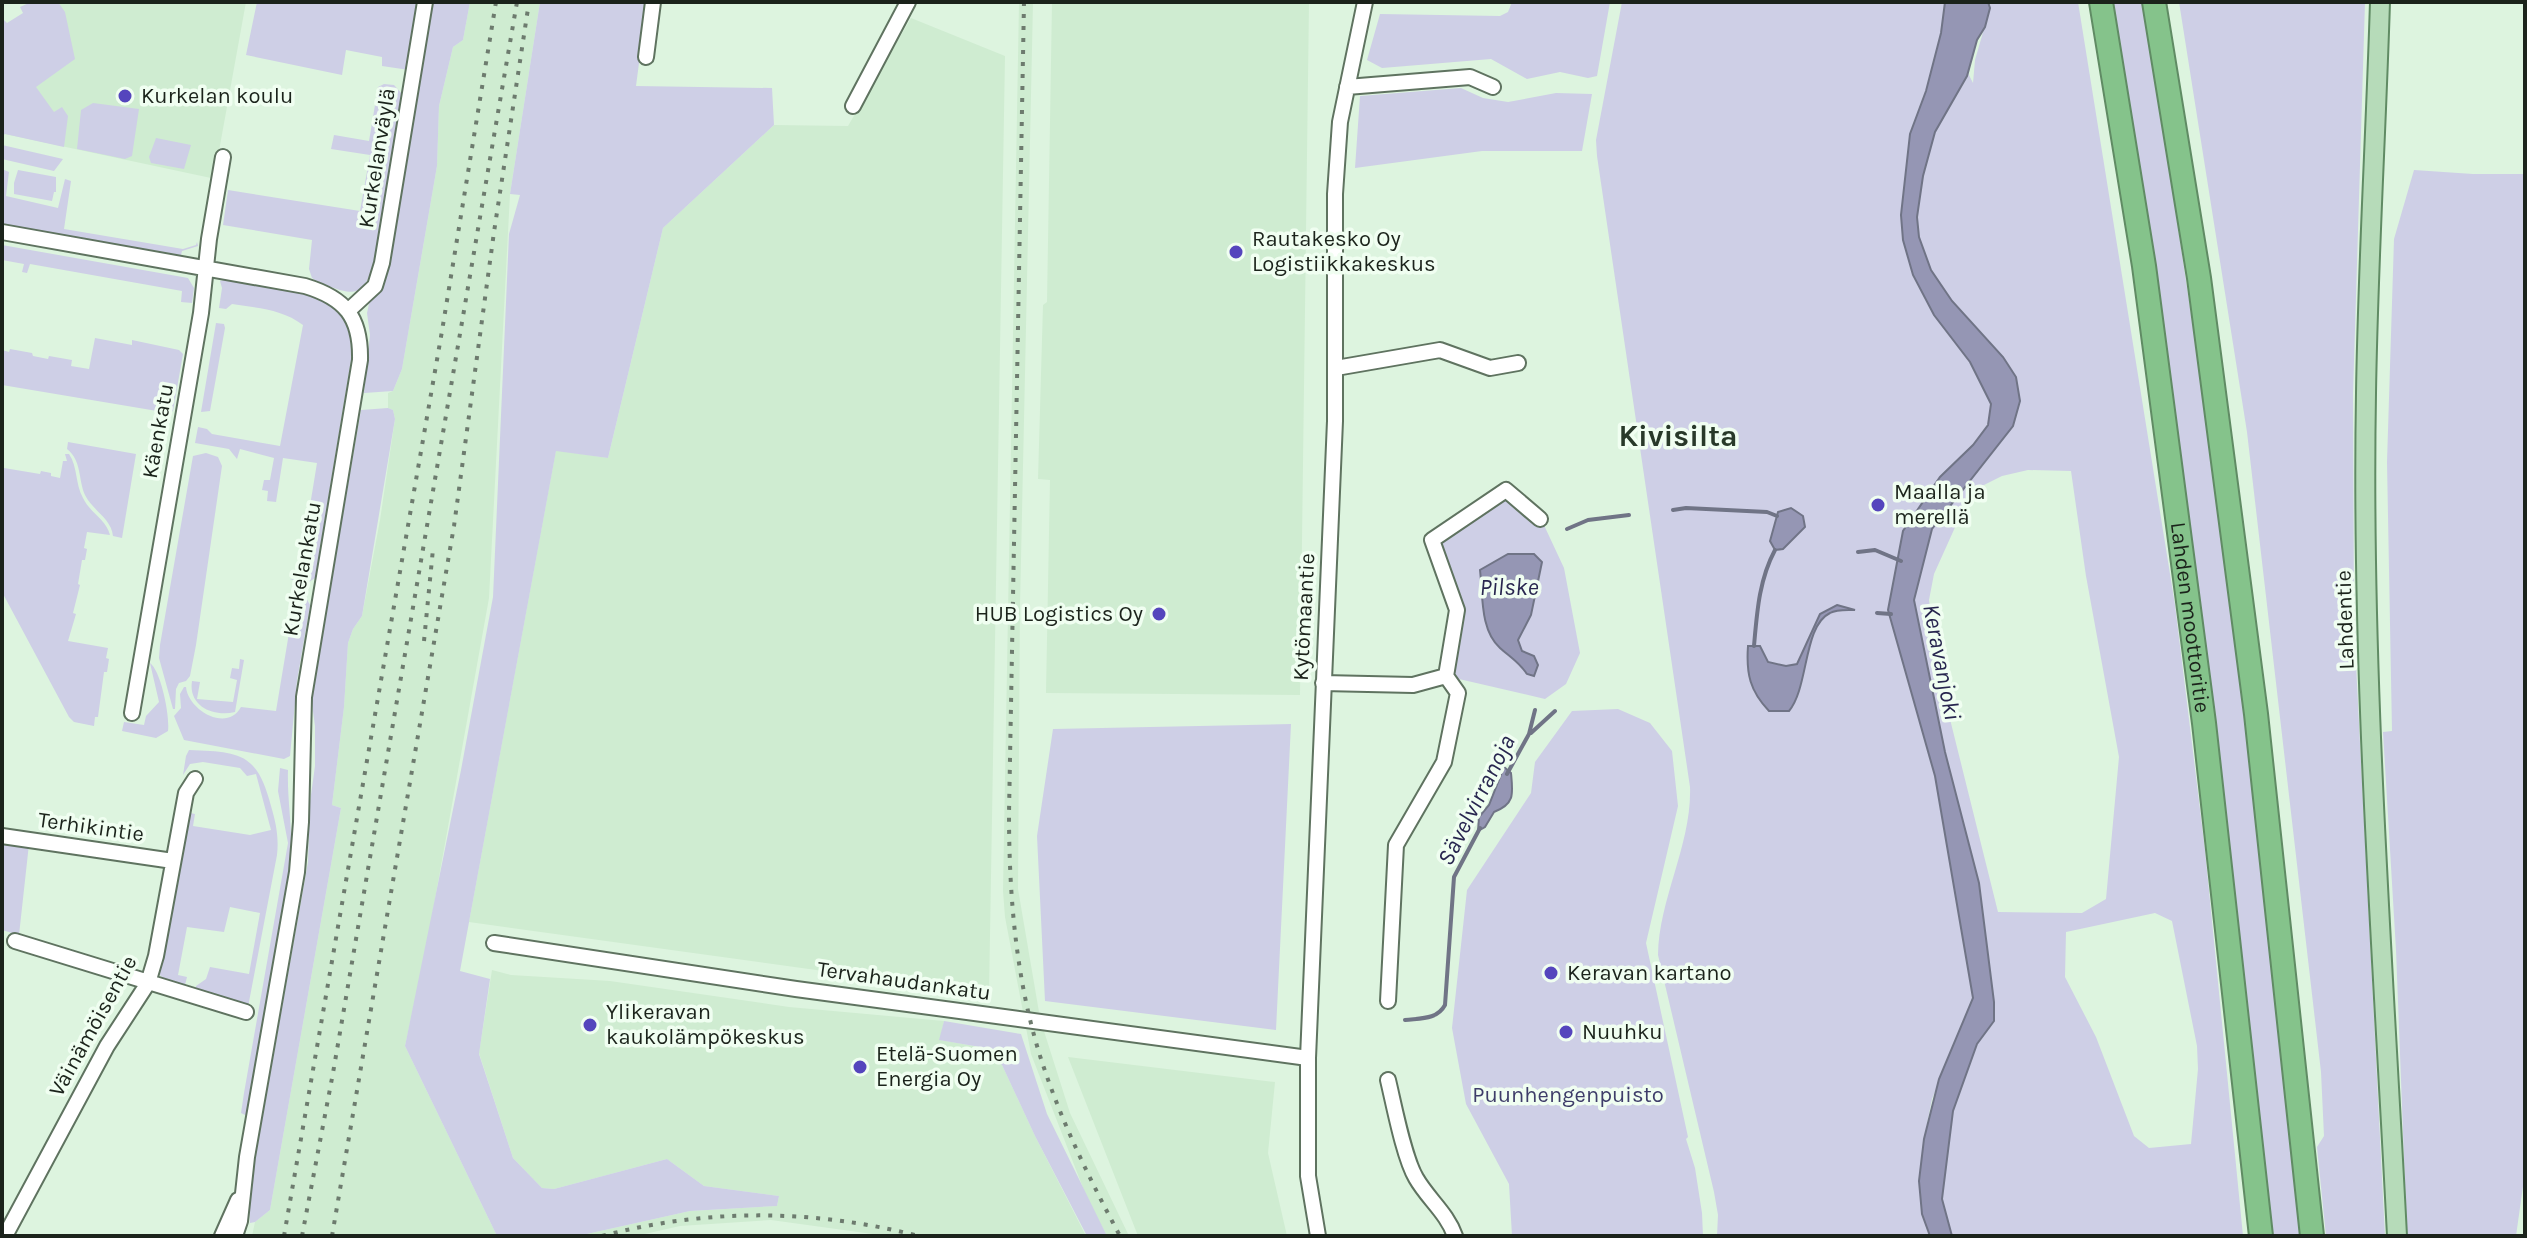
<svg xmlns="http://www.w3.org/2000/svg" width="2527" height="1238" viewBox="0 0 2527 1238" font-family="Karla,sans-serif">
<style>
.built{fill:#cfecd1}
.green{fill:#cecfe6;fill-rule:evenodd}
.water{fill:#9596b4;stroke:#707486;stroke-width:2}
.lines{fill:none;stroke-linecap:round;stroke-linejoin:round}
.stream{stroke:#707486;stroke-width:4}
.minor-casing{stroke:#5f7360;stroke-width:18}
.major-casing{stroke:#608b64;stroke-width:22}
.highway-casing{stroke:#608b64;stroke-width:26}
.minor{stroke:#fff;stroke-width:14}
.major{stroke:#b6dbb9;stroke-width:18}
.highway{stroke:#85c38b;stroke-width:22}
.rail{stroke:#6d7b6e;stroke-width:4;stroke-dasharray:4 8;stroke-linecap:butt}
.poi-dot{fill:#5545bd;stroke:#f0fef1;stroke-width:3}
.labels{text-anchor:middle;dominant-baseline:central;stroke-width:7;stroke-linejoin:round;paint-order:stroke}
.poi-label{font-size:22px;fill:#1b231b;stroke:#f0fef1;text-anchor:start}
.street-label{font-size:22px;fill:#1b231b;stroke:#f0fef1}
.park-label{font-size:22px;fill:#3e3d69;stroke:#f0fef1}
.water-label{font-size:24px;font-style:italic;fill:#28264f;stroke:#f0fef1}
.district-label{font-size:30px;font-weight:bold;fill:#283929;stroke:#f0fef1}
</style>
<rect width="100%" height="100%" fill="#ddf4df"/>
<!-- built -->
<path class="built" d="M58 2H246L215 173 211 178 5 134 60 3Z
M470 2H540L510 194 489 598 427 944 405 1046 497 1236H252L255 1222 270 1210 341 808 332 805 344 707 348 643 353 629 362 616 380 520 395 419 393 410 388 408V393L393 391 402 369 437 166 439 106 453 47 463 40Z
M1019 2H1033L1020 606 1018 889 1039 1012H1034L1037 1027 1043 1028 1070 1113 1129 1236H1107L1087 1198 1031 1054 1005 917 1003 891Z
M1052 2H1309L1300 695 1046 693 1050 480 1038 479 1043 305 1047 302Z
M911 18 1005 56 989 994 469 922 556 450 608 458 663 228 774 125 848 126Z
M492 970 511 975 610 981 789 1007 944 1021 940 1040 986 1048 1002 1065 1035 1136 1086 1236H887L771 1220 680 1226 636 1236H578L690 1211 777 1206 779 1196 704 1186 667 1159 554 1189 542 1188 513 1158 479 1053Z
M1068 1057 1275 1082 1268 1153 1287 1236H1138Z"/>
<!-- green -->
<path class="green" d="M31 2H58L65 12 75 59 36 87 54 112 62 107 68 116 64 147 5 134 2 136V18L7 23 23 13 20 7Z
M257 2H421L409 70 382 66V57L346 50 342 75 246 55Z
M433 2H470L463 40 453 47 439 106 437 166 402 369 393 391 364 393 370 335 367 313 369 304 387 276Z
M540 2H647L636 86 772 88 774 125 663 228 608 458 556 451 460 971 490 979 479 1054 513 1158 542 1188 554 1189 667 1159 704 1186 779 1196 777 1206 690 1211 578 1236H497L405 1046 461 770 493 597 509 234 520 195 510 194Z
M1512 2H1610L1597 76 1588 78 1560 72 1527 79 1491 59 1382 68 1367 60 1380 14 1500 16 1508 12Z
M1622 2H1945L1941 33 1926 91 1910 134 1901 215 1934 315 1970 362 1991 404 1988 424 1973 445 1940 477 1903 531 1888 609 1935 776 1973 998 1932 1099 1924 1139 1919 1181 1922 1214 1930 1236H1717L1718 1215 1714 1192 1658 955C1659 898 1692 844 1690 787L1597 156 1596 140Z
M1988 2H2078L2175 605 2205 850 2243 1236H1952L1942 1199 1953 1111 1977 1044 1994 1021V1002L1979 883 1945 752 1914 600 1932 529 2013 426 2020 401 2016 377 2003 357 1952 302 1931 270 1919 237 1917 217 1923 176 1935 132 1968 73 1973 83 1975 60 1990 8ZM2028 470 2071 471 2086 576 2119 757 2106 899 2082 913 1998 912 1940 679 1929 600 1934 574 1966 503 1980 487 2002 476ZM2155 913 2172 921 2197 1046 2198 1069 2191 1144 2149 1148 2134 1136 2096 1037 2065 977 2066 932Z
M2111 2H2144L2196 347 2245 698 2303 1236H2269Z
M2179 2H2365L2353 394 2354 625 2385 1236H2326L2317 1147 2324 1136 2321 1072 2247 432Z
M384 84 394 85 403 95 375 263C364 290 360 298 331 287 324 284 319 283 312 278L309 269 312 240 223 225 228 190 360 211 370 155 331 149 334 135 369 141 378 87Z
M1461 88 1483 98 1508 102 1556 93 1592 94 1582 151H1482L1355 168 1360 96Z
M93 103 139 109 132 156 125 159 77 149 81 110Z
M156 138 191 145 184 169 151 163 149 157Z
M2 145 63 159 54 171 2 159Z
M2 169 9 172 6 196 58 208 65 179 71 181 64 229 183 249 196 245 197 242 198 246 182 251 181 255 2 224Z
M18 170 56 177V192H54L52 201 14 194V183Z
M2414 170 2473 174H2525V1172L2516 1236H2407L2396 950 2383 732 2392 731 2387 462 2394 239Z
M2 245 188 278 194 288 192 303 181 302 182 291 30 264 27 273 22 272 24 264 2 260Z
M227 279C258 284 326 287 343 317 351 331 351 345 351 360L315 578 306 584 290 579H298L317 463 283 458 276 502 267 501 268 491 262 490 264 480H270L274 458 240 449 237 459 229 449 195 443 198 427 207 429 212 434 280 446 303 325C282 309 257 308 232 304L226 309 219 308 222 288 220 281Z
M216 323 224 324 225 328 210 411 201 412Z
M95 338 132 345V340L179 350 183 354 173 411 169 413 2 385V350L9 352 10 349 32 353 33 356 48 359 49 356 72 360 71 366 89 369Z
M388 408 393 410 395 419 362 616 353 629 348 643 344 707 332 805 341 808 270 1210 255 1222 250 1223 249 1193 308 862 310 802 315 766V726L311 697 361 410Z
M68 442 136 454 122 538 113 536C111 518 93 511 85 495 78 479 82 461 67 449Z
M206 453 218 457 222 466 196 645 190 676 186 681 179 683 176 689 175 709H173L159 658 160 645 193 456Z
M65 454H69C78 467 75 484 83 498 90 513 106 519 110 535L87 532 84 548 87 549 85 560H82L78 584 80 585 73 613 76 614 68 641 108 648 106 658 109 659 107 672H104L98 717H95L94 726 74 722 69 717 2 592V464L4 468 40 474 41 471 51 473V476L60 478 63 461H67Z
M1506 490 1543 523 1564 568 1580 653 1566 684 1545 699 1446 676 1457 610 1432 540Z
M288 593 305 596 310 605 297 681 290 756 284 759 184 740 174 716 181 708 180 694 184 687H186C188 710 227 733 241 707L276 711 295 597Z
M240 659 244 660 235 712C213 717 188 706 192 681L200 682 197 699 233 702 237 680 230 678 232 668 239 669Z
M150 663C161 671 170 716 168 731L156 738 122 731 124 722 144 725 146 716 159 702Z
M1618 709 1650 723 1672 751 1678 806 1646 943 1688 1137 1686 1139 1695 1168 1702 1213 1703 1236H1512L1509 1184 1466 1104 1452 1028 1467 890 1531 793 1535 762 1572 711Z
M1291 724 1276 1030 1045 1001 1037 836 1053 729Z
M189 750C241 752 257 753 271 806 276 823 279 837 277 855L248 1007 196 990V986L206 979 210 967 249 974 260 913 230 907 224 932 187 927 178 975 187 977 185 985 166 981 159 974 168 936 190 813 195 814 193 826 250 835 271 830 256 774 247 776 240 768 203 762 190 764 183 775 186 756Z
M280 768 288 770C287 801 293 830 291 861L247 1114 245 1115 241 1113 244 1093 288 843 278 791Z
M2 841 29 844 19 935 2 930Z
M944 1021 1021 1034 1047 1114 1107 1236H1087L1035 1136 1002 1065 986 1048 939 1040Z"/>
<!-- water -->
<path class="water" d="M1945 2H1988L1990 8 1985 27 1977 40 1967 76 1935 132 1923 176 1917 217 1919 237 1931 270 1952 301 2003 357 2016 377 2020 401 2013 426 1932 529 1914 600 1945 752 1979 883 1994 1002V1021L1977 1044 1953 1111 1942 1199 1952 1236H1930L1922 1214 1919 1181 1924 1139 1939 1079 1973 998 1935 776 1888 610 1903 531 1940 477 1973 445 1988 425 1991 404 1970 362 1934 315 1913 275 1903 240 1901 215 1910 134 1926 91 1941 33Z
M1791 508 1803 516 1805 527 1783 549 1775 550 1770 541 1778 512Z
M1508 554H1534L1542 562 1531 615 1518 640 1522 651 1534 656 1538 665 1534 676 1527 674C1518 661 1511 658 1500 648 1480 630 1483 596 1480 570Z
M1837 605 1855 610C1847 610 1837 609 1830 613 1803 626 1809 687 1789 711H1769C1750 691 1746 674 1748 646H1760L1768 662 1786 666 1797 664 1820 614Z
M1504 767 1511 773C1513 794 1515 804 1494 812L1485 827 1478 831 1479 817 1489 805Z"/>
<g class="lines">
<!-- stream -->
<path class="stream" d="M1673 510 1686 508 1767 512 1777 516
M1567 529 1588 520 1629 515
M1858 552 1875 550 1901 561
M1877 613 1891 614
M1754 646C1757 612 1759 580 1775 550
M1531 733 1555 711
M1507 774 1529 734 1535 710
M1405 1020C1420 1018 1437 1020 1445 1005L1454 877 1480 828"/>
<!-- minor casing -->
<g class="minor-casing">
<path id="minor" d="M646 57 653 2
M1347 87 1470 77 1493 87
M853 106 908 2
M2 232 305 286C345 298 361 317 360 360L304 697 301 822 297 872 247 1157 240 1221 235 1236
M349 310 375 286 382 263 425 2
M1336 368 1440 350 1490 368 1518 363
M1323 683 1413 685 1446 676 1457 610 1432 540 1506 490 1540 519
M132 713 201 313 209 239 223 157
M2 836 173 861
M15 941 246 1012
M494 943 796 989 1308 1058
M1388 1001 1396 845 1444 762 1458 693 1446 676
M1388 1080C1394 1105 1404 1158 1416 1178 1428 1199 1447 1213 1455 1236
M5 1236 107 1046 148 983 156 956 186 793 195 779
M222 1236 238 1200
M1318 1236 1308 1176V1058L1335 421V194L1340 122 1365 2"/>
</g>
<!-- major casing -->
<g class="major-casing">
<path id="major" d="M2380 2C2376 132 2368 262 2366 393 2361 674 2383 956 2397 1236"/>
</g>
<!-- highway casing -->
<g class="highway-casing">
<g id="highway">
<path id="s1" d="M2101 2 2144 266 2204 723 2261 1236"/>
<path d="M2154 2 2199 278 2256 714 2312 1236"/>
</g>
</g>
<!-- minor -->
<use href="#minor" class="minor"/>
<!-- major -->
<use href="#major" class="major"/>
<!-- highway -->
<use href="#highway" class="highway"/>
<!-- rail -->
<path class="rail" d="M1024 2 1009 813C1009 897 1016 982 1042 1062 1062 1123 1090 1180 1120 1236
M424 641 433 549
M284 1236 442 331 496 2
M302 1236 333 1073 517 2
M332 1236 454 526 494 232 529 2
M602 1236C708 1208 813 1209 919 1236"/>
</g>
<!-- markers -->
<g class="poi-dot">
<circle cx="125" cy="96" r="8"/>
<circle cx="1236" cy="252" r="8"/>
<circle cx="1878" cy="505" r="8"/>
<circle cx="1159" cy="614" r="8"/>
<circle cx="1551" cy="973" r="8"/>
<circle cx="590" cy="1025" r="8"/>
<circle cx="1566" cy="1032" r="8"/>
<circle cx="860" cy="1067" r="8"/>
</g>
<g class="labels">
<!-- poi labels -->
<g class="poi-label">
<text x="141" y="96">Kurkelan koulu</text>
<text x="1252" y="239">Rautakesko Oy<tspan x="1252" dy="25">Logistiikkakeskus</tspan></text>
<text x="1894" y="492">Maalla ja<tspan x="1894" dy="25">merellä</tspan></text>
<text x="1143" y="614" text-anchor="end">HUB Logistics Oy</text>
<text x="1567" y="973">Keravan kartano</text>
<text x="606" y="1012">Ylikeravan<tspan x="606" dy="25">kaukolämpökeskus</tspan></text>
<text x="1582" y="1032">Nuuhku</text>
<text x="876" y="1054">Etelä-Suomen<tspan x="876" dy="25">Energia Oy</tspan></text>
</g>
<!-- street labels -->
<g class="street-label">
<text transform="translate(377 158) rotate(-81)">Kurkelanväylä</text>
<text transform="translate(158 431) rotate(-80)">Käenkatu</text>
<text transform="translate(302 569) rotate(-80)">Kurkelankatu</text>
<text transform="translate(1304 617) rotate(-87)">Kytömaantie</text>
<text stroke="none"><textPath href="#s1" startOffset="622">Lahden moottoritie</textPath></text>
<text transform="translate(2345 620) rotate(-92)">Lahdentie</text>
<text transform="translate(91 827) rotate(8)">Terhikintie</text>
<text transform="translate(904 981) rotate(8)">Tervahaudankatu</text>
<text transform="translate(93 1026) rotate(-61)">Väinämöisentie</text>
</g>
<!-- park labels -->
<g class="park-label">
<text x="1568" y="1095">Puunhengenpuisto</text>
</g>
<!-- water labels -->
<g class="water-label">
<text x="1509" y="587">Pilske</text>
<text transform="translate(1942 662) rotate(79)">Keravanjoki</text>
<text transform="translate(1476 800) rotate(-63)">Sävelvirranoja</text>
</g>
<!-- district labels -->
<g class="district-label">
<text x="1678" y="436">Kivisilta</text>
</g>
</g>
<!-- border -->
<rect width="2527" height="1238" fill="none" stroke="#1b231b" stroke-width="8"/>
</svg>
